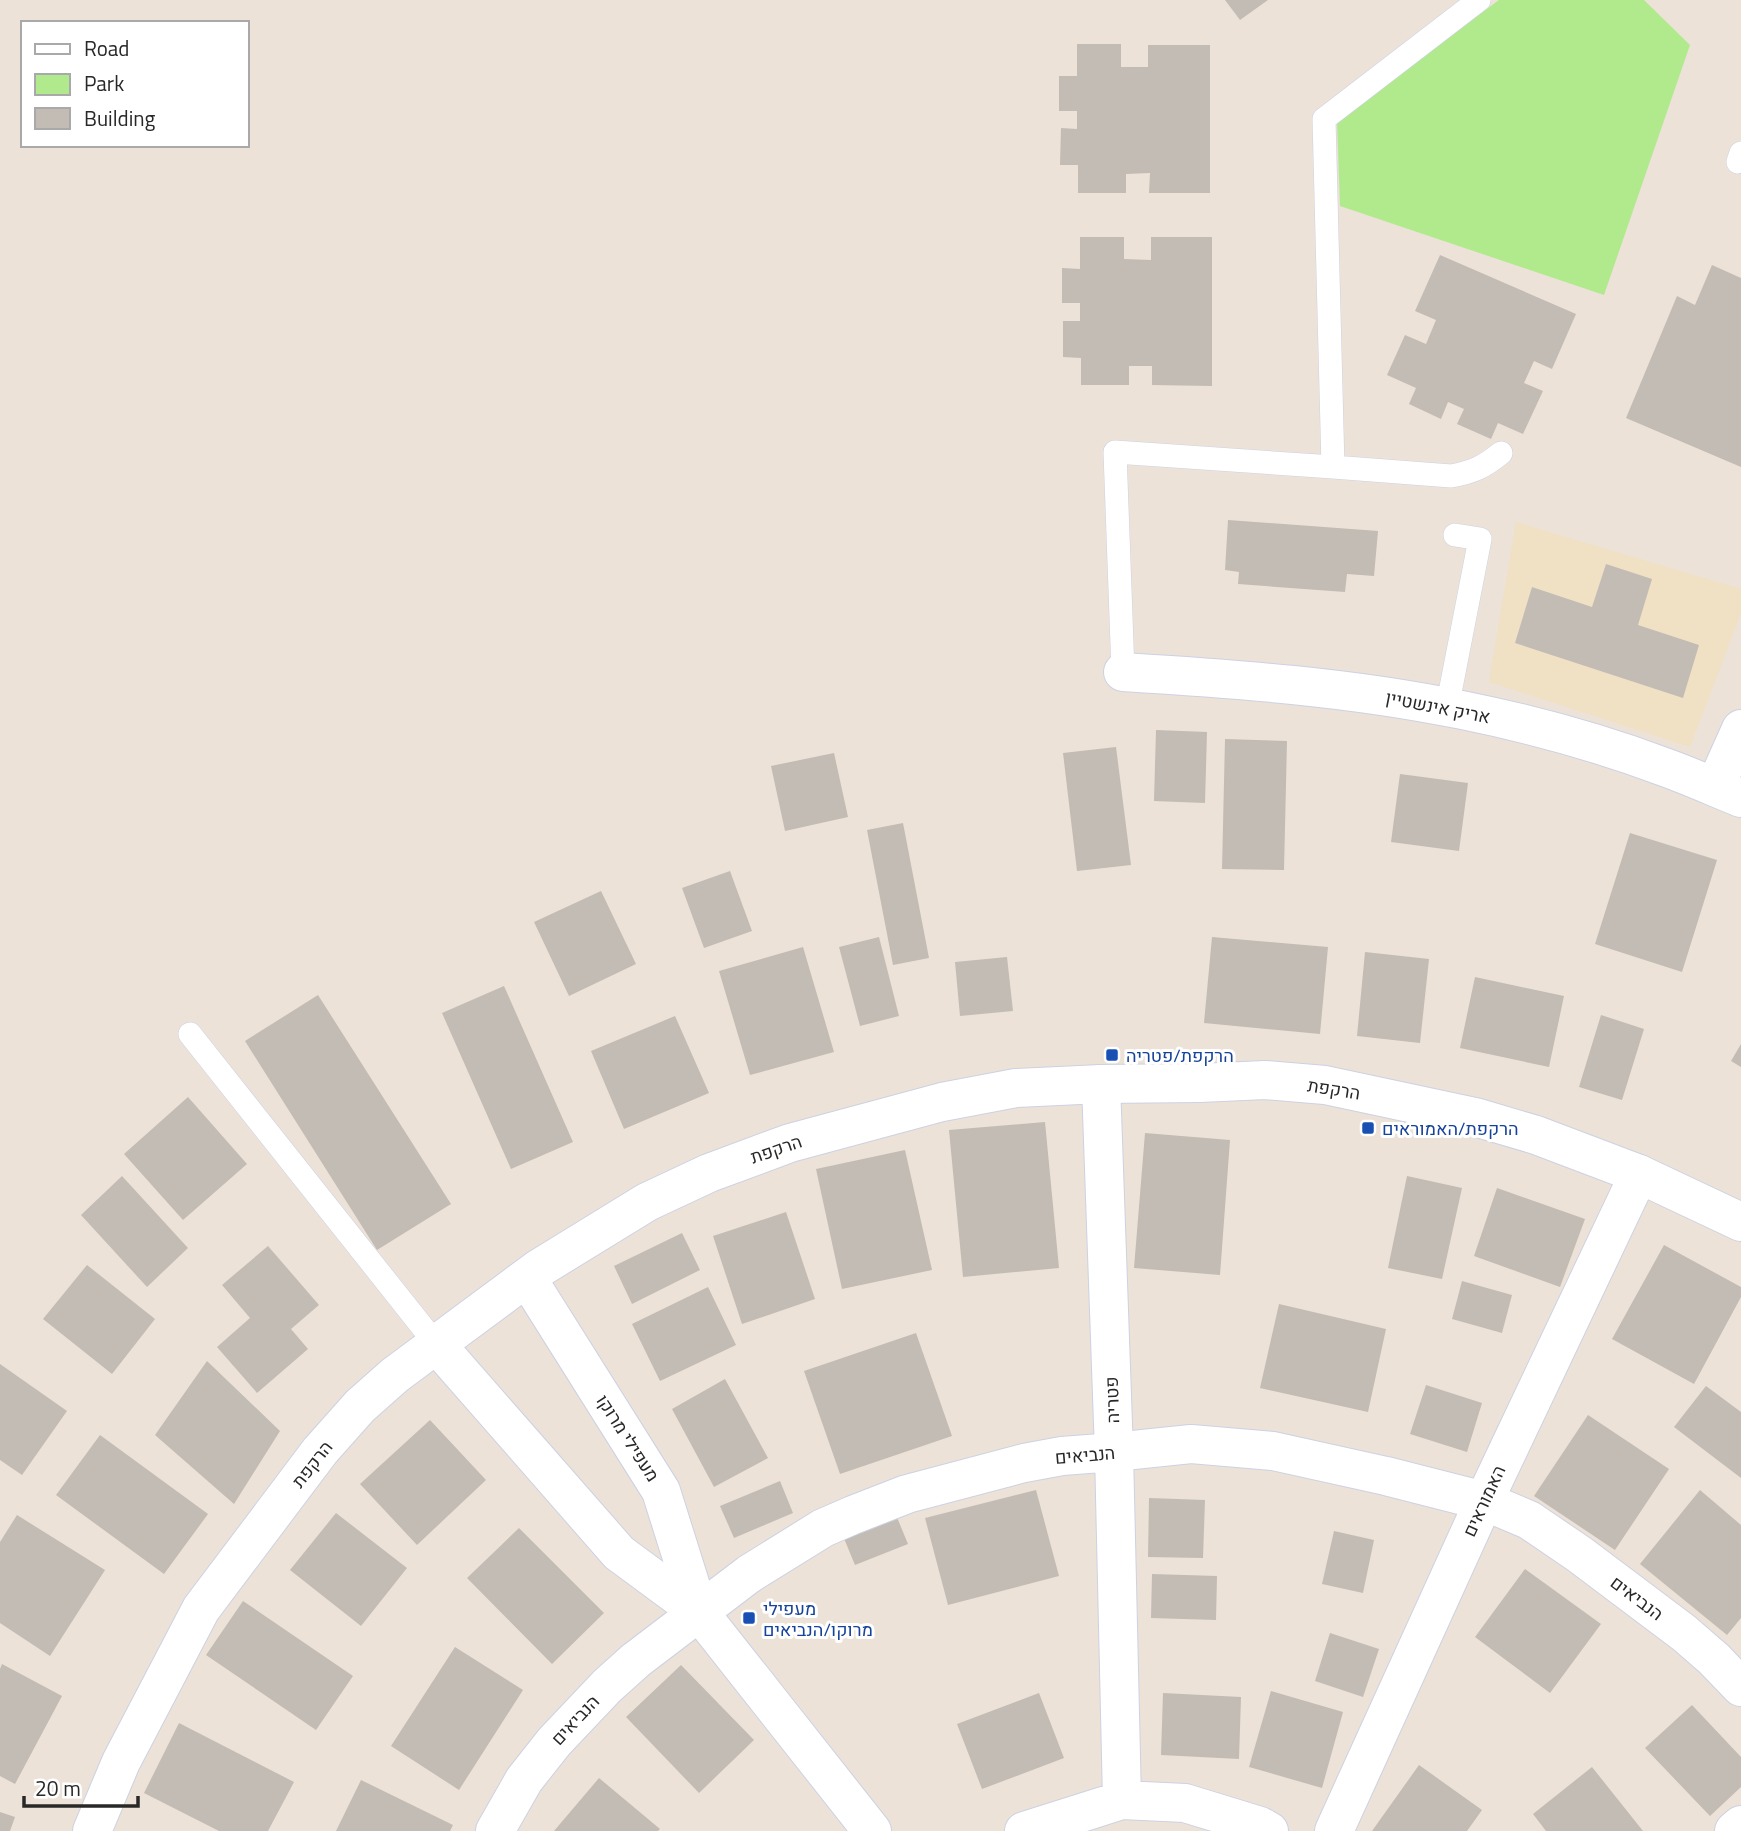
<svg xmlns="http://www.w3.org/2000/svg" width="1741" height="1831" viewBox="0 0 1741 1831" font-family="'Titillium Web',Heebo,sans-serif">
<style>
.education{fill:#f0e0c4}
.green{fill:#b0ea8d}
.building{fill:#c3bcb4}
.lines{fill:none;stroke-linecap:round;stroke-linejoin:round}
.lane-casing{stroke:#ccd2e3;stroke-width:24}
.street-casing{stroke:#ccd2e3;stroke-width:40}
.secondary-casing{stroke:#ccd2e3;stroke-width:40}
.lane{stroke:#fff;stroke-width:23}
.street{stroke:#fff;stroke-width:38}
.secondary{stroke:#fff;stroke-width:38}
.transit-dot{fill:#1a4fb4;stroke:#fff;stroke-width:2.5}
.labels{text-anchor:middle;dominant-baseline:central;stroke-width:6;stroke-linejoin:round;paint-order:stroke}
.street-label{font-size:18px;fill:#282828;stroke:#fff}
.transit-label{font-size:18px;fill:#164399;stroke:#fff;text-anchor:start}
</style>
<rect width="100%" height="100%" fill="#ece2d7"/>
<!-- education -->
<path class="education" d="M1516 522 1741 589V613L1690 747 1489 682Z"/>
<!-- green -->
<path class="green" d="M1499 0H1644L1690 45 1604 295 1340 206 1337 120Z"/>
<!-- building -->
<path class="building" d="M1225 0H1268L1240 20Z
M1077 44H1121V67H1148V45H1210V193H1149L1150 173 1126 174V193H1078V165H1060L1061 128 1077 129V111H1059V76H1077Z
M1080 237H1124V259L1151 260V237H1212V386L1152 385V366H1129V385H1081V358L1063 357V321H1080V303H1062V268L1080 269Z
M1440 255 1576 314 1552 369 1534 361 1524 383 1543 391 1523 434 1498 423 1491 439 1457 424 1464 409 1448 402 1441 419 1409 404 1416 388 1387 375 1405 335 1426 344 1436 320 1415 311Z
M1712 265 1741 278V467L1626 418 1677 296 1695 305Z
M1228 520 1378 531 1374 576 1347 574 1345 592 1238 584 1239 572 1225 570Z
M1606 564 1652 579 1638 625 1699 645 1683 698 1515 643 1532 587 1592 607Z
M1156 730 1207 732 1205 803 1154 801Z
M1225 739 1287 741 1284 870 1222 869Z
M1116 747 1131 865 1077 871 1063 753Z
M834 753 848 817 785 831 771 766Z
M1400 774 1468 783 1459 851 1391 842Z
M903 823 929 958 893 965 867 830Z
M1630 833 1717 860 1682 972 1595 944Z
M730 871 752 931 704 948 682 888Z
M601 891 636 964 569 996 534 922Z
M879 937 899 1016 860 1026 839 947Z
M1212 937 1328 947 1320 1034 1204 1023Z
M803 947 834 1052 750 1075 719 971Z
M1365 952 1429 959 1420 1043 1357 1036Z
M1007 957 1013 1011 960 1016 955 962Z
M1475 977 1564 996 1549 1067 1460 1048Z
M504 986 573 1142 511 1169 442 1013Z
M318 995 451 1204 377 1250 245 1041Z
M1601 1015 1644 1029 1622 1100 1579 1087Z
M675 1016 709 1093 624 1129 591 1051Z
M1741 1044V1067L1731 1061Z
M188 1097 247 1164 183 1220 124 1154Z
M1045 1122 1059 1268 963 1277 949 1130Z
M1145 1133 1230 1140 1220 1275 1134 1268Z
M905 1150 932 1270 842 1289 816 1169Z
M122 1176 188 1248 147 1287 81 1215Z
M1407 1176 1462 1188 1442 1279 1388 1268Z
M1497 1188 1585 1219 1560 1287 1474 1256Z
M786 1212 815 1299 742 1324 713 1236Z
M682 1233 700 1270 632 1304 614 1266Z
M1664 1245 1741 1287V1297L1694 1384 1612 1339Z
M268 1246 319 1305 291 1329 308 1349 257 1393 217 1347 250 1318 222 1285Z
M87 1265 155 1319 112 1374 43 1319Z
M1462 1281 1512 1295 1502 1333 1452 1319Z
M708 1287 736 1345 660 1381 632 1324Z
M1279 1304 1386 1329 1368 1412 1260 1388Z
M916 1333 952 1436 840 1474 804 1371Z
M207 1361 280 1431 234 1504 155 1435Z
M0 1364 67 1411 22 1475 0 1460Z
M725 1379 768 1458 714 1487 672 1409Z
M1426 1385 1482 1403 1467 1452 1410 1434Z
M1706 1386 1741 1412V1478L1674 1427Z
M1588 1415 1669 1469 1615 1550 1534 1496Z
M430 1420 486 1480 417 1545 360 1484Z
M100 1435 208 1514 164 1574 56 1495Z
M780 1481 793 1513 734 1538 720 1506Z
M1036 1490 1059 1576 948 1605 925 1518Z
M1700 1490 1741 1525V1618L1727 1635 1640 1564Z
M1149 1498 1205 1500 1203 1558 1148 1557Z
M336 1513 407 1568 361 1626 290 1570Z
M17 1515 105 1570 50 1656 0 1623V1542Z
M896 1515 908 1544 855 1565 843 1536Z
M519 1528 604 1613 552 1664 467 1578Z
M1334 1531 1374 1540 1363 1593 1322 1584Z
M1525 1569 1601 1624 1550 1693 1475 1637Z
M1152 1574 1217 1576 1216 1620 1151 1618Z
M243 1601 353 1676 316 1730 206 1655Z
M1330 1633 1379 1649 1363 1697 1315 1681Z
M455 1647 523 1690 459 1790 391 1746Z
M2 1664 62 1696 15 1784 0 1776V1669Z
M681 1665 754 1740 699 1793 626 1717Z
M1271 1691 1343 1712 1322 1788 1249 1767Z
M1039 1693 1064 1758 982 1789 957 1724Z
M1163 1693 1241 1697 1239 1759 1161 1755Z
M1692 1705 1741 1757V1787L1710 1816 1645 1748Z
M179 1723 294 1782 268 1831H219L144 1793Z
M1419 1765 1482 1810 1467 1831H1372Z
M1592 1767 1643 1831H1546L1533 1814Z
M599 1778 660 1829 658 1831H554Z
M361 1780 453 1825 450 1831H336Z
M0 1812 15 1817 10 1831H0Z"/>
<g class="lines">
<!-- lane casing -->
<g class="lane-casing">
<path id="lane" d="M1738 162 1741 153
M1333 467 1451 476C1473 472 1484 467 1501 453
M1123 672 1115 452 1333 467 1324 119 1479 0
M1447 708 1480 539 1455 535
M190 1034 436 1344"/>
</g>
<!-- street casing -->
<g class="street-casing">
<path id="street" d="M1101 1084 1114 1452 1122 1800
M527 1278 661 1491 699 1612
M436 1344 619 1553 699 1612 872 1831
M495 1831 524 1780 554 1742 607 1686 636 1660 749 1574 823 1528 853 1515 907 1494 1024 1463 1062 1456 1114 1452 1191 1444 1273 1451 1386 1476 1484 1501 1529 1520 1579 1554 1684 1633 1714 1659 1741 1687
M1024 1831 1122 1800 1185 1803 1260 1826 1269 1831
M1334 1831 1484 1501 1639 1174
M1734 1831 1741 1825"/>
</g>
<!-- secondary casing -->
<g class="secondary-casing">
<path id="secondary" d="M1123 672C1236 679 1350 687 1462 710 1531 724 1601 743 1667 768 1692 777 1716 788 1741 798
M1715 787 1741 729
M92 1831 121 1762 201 1609 320 1451 360 1406 395 1375 538 1269 647 1202 709 1173 790 1143 942 1102 1016 1088 1101 1084 1200 1083 1265 1080 1325 1085 1475 1117 1536 1135 1639 1174 1741 1222"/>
</g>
<!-- lane -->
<use href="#lane" class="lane"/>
<!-- street -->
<use href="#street" class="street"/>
<!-- secondary -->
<use href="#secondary" class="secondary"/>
</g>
<!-- markers -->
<g class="transit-dot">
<rect x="1105" y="1048" width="14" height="14" rx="3.5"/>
<rect x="1361" y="1121" width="14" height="14" rx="3.5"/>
<rect x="742" y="1611" width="14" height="14" rx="3.5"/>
</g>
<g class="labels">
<!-- street labels -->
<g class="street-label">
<text transform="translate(1438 707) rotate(11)">אריק אינשטיין</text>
<text transform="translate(1334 1089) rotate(9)">הרקפת</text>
<text transform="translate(776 1149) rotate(-19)">הרקפת</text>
<text transform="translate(1112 1400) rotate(-92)">פטריה</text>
<text transform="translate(628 1438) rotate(57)">מעפילי מרוקו</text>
<text transform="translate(1085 1455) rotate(-5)">הנביאים</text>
<text transform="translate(312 1464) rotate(-52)">הרקפת</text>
<text transform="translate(1484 1501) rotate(-65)">האמוראים</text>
<text transform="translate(1637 1598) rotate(37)">הנביאים</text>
<text transform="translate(575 1720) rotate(-47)">הנביאים</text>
</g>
<!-- transit labels -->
<g class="transit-label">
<text x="1126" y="1055">הרקפת/פטריה</text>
<text x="1382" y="1128">הרקפת/האמוראים</text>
<text x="763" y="1608">מעפילי<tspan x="763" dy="21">מרוקו/הנביאים</tspan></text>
</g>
</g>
<!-- legend -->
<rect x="21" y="21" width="228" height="126" fill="#ffffff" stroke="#a9a9a9" stroke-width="2"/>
<rect x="35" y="44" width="35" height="10" fill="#ffffff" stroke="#a9a9a9" stroke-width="2"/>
<text x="84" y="56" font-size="21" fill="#282828">Road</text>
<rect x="35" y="74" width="35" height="21" fill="#b0ea8d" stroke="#a9a9a9" stroke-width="2"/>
<text x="84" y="91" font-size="21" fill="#282828">Park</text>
<rect x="35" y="108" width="35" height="21" fill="#c3bcb4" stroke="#a9a9a9" stroke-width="2"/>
<text x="84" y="126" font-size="21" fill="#282828">Building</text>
<!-- scale -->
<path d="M24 1796v10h114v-10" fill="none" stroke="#282828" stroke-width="3.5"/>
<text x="35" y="1796" font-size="21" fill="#282828" stroke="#ffffff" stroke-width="5" paint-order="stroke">20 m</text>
</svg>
